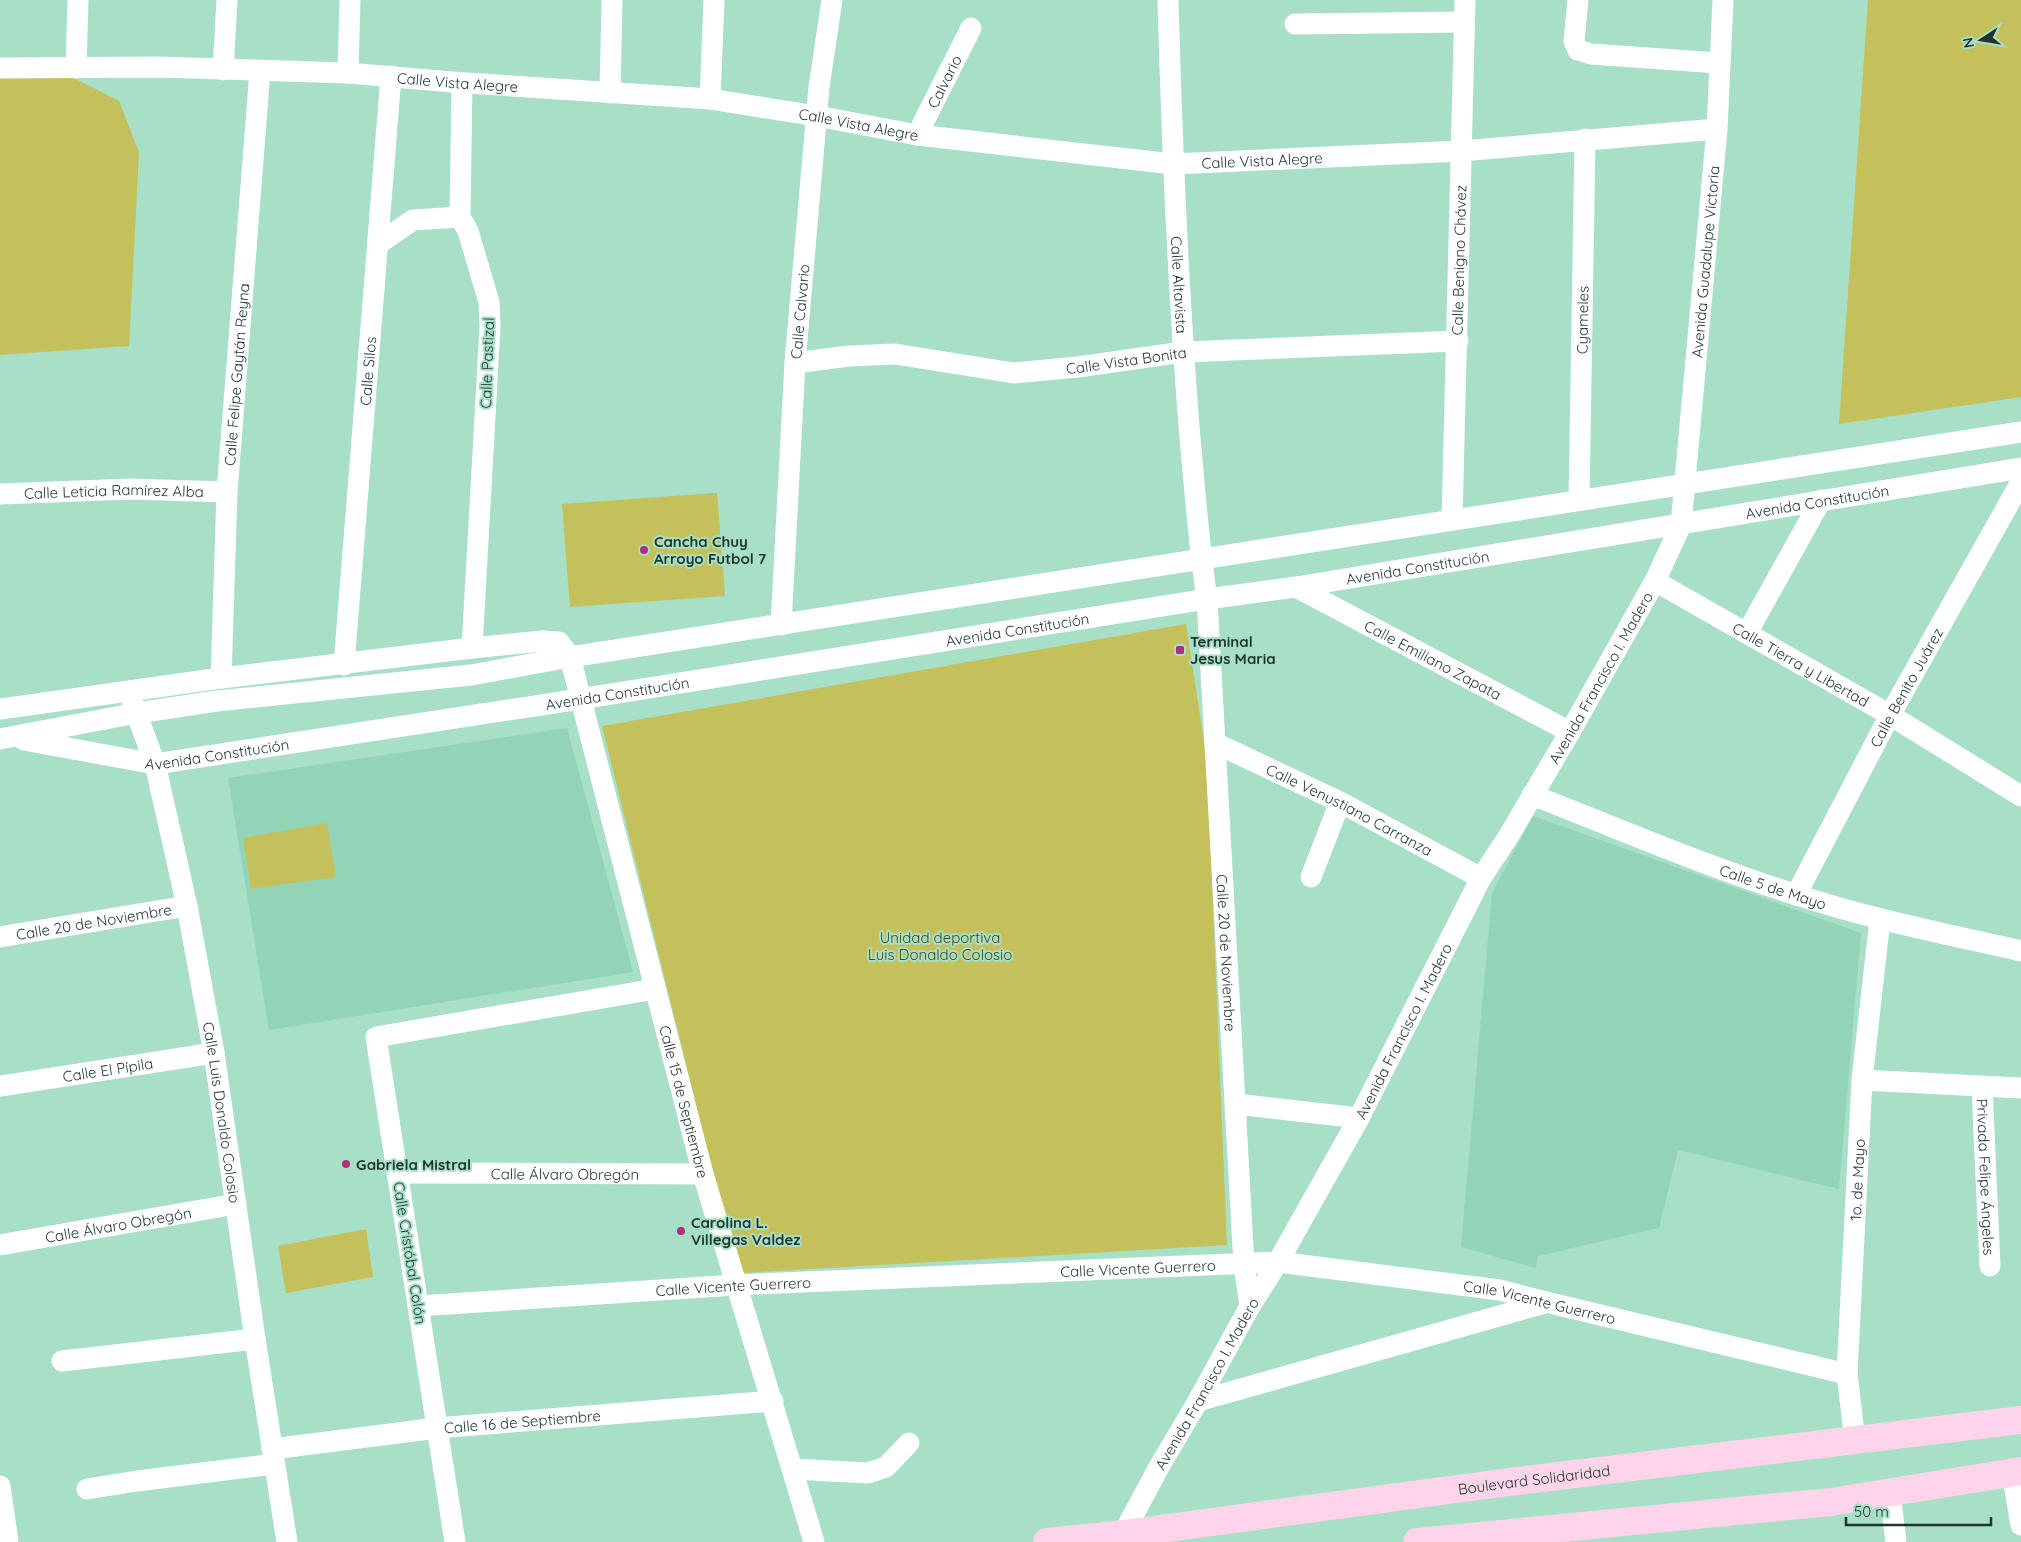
<svg xmlns="http://www.w3.org/2000/svg" width="2021" height="1542" viewBox="0 0 2021 1542" font-family="Quicksand,sans-serif">
<style>
.built{fill:#93d4b9}
.green{fill:#c4c05b}
.lines{fill:none;stroke-linecap:round;stroke-linejoin:round}
.minor{stroke:#fff;stroke-width:21}
.primary{stroke:#fdd4e9;stroke-width:28}
.poi-dot{fill:#ae2f7e;stroke:#a7dfc7;stroke-width:2}
.labels{text-anchor:middle;dominant-baseline:central;stroke-width:4;stroke-linejoin:round;paint-order:stroke}
.street-label{font-size:15px;fill:#1f352c;stroke:#a7dfc7}
.poi-label{font-size:15px;font-weight:bold;fill:#1f352c;stroke:#a7dfc7;text-anchor:start}
.park-label{font-size:15px;fill:#494714;stroke:#a7dfc7}
</style>
<rect width="100%" height="100%" fill="#a7dfc7"/>
<!-- built -->
<path class="built" d="M567 728 633 972 269 1030 228 778Z
M1533 816 1861 933 1839 1189 1678 1150 1659 1228 1538 1256 1536 1268 1461 1247 1492 893Z"/>
<!-- green -->
<path class="green" d="M1868 0H2021V397L1839 424Z
M0 75H68L119 101 139 152 129 346 0 355Z
M717 493 725 596 570 607 562 504Z
M1186 624 1207 762 1227 1245 742 1273 708 1153 602 726Z
M327 823 336 877 251 889 243 838Z
M366 1229 373 1277 286 1293 278 1246Z"/>
<g class="lines">
<!-- minor -->
<g class="minor">
<path id="s1" d="M1168 0C1172 146 1178 292 1190 438 1195 492 1199 546 1207 599L1244 1265 1250 1306"/>
<path d="M1578 0 1574 41 1578 50 1591 54 1719 63"/>
<path d="M1295 24 1464 22"/>
<path id="s2" d="M0 68 159 67 348 73 452 82 710 99 817 116 917 135 1173 164 1461 151 1717 129"/>
<path d="M76 68 78 0"/>
<path d="M223 70 227 0"/>
<path d="M348 73 350 0"/>
<path d="M462 83 460 217 468 231 489 302 490 327 472 648"/>
<path d="M610 93 612 0"/>
<path d="M710 99 714 0"/>
<path id="s3" d="M917 135 971 28"/>
<path d="M378 244 413 220 460 217"/>
<path id="s4" d="M795 363 849 356 895 354 1014 373 1078 367 1183 352 1458 341"/>
<path id="s5" d="M0 494 130 489 227 492"/>
<path id="s6" d="M1579 500 1585 139"/>
<path id="s7" d="M1452 520 1465 0"/>
<path id="s8" d="M1655 581 1890 715 2021 796"/>
<path id="s9" d="M1296 587 1570 732"/>
<path id="s10" d="M781 625 795 363 819 87 832 0"/>
<path d="M1747 633 1821 500"/>
<path id="s11" d="M344 665 391 76"/>
<path id="s12" d="M221 678 227 492 260 71"/>
<path id="s13" d="M132 701 155 764 187 906 214 1053 255 1339 287 1542"/>
<path id="s14" d="M0 709 221 678 472 648 542 641 559 642 570 657 703 1174 814 1542"/>
<path d="M0 739 137 713 217 701 471 675 570 657 2021 432"/>
<path id="s15" d="M24 740 155 764 580 699 1207 599 1296 587 2021 468"/>
<path id="s16" d="M1215 743 1340 802 1481 878"/>
<path id="s17" d="M1532 795C1620 829 1707 867 1797 895 1870 919 1946 934 2021 951"/>
<path d="M1311 877 1340 802"/>
<path id="s18" d="M1796 895 1890 715 2021 482"/>
<path id="s19" d="M0 937 187 906"/>
<path d="M1862 1080 2021 1088"/>
<path id="s20" d="M0 1086 214 1053"/>
<path id="s21" d="M1982 1087 1990 1266"/>
<path d="M1236 1104 1359 1118"/>
<path id="s22" d="M397 1173 703 1174"/>
<path id="s23" d="M0 1245 236 1204"/>
<path id="s24" d="M418 1306 735 1285 1278 1262 1500 1290 1546 1302 1847 1374"/>
<path d="M62 1361 255 1339"/>
<path d="M1198 1401 1545 1303"/>
<path id="s25" d="M1855 1441 1847 1374 1862 1080 1880 919"/>
<path id="s26" d="M272 1449 437 1428 773 1401"/>
<path d="M793 1469 868 1473 886 1467 909 1443"/>
<path d="M2012 1472 2021 1525"/>
<path d="M0 1486 8 1542"/>
<path d="M87 1489 137 1481 274 1464"/>
<path d="M1890 1493 1896 1542"/>
<path id="s27" d="M1123 1534 1159 1467 1198 1401 1250 1306 1278 1262 1359 1118 1481 878 1508 837 1570 732 1655 581 1681 525 1717 129 1723 0"/>
<path d="M455 1542 376 1037 655 989"/>
</g>
<!-- primary -->
<g class="primary">
<path id="s28" d="M1047 1542 1123 1534 1501 1483 2021 1420"/>
<path d="M1417 1542 1831 1502 2021 1471"/>
</g>
</g>
<!-- markers -->
<g class="poi-dot">
<circle cx="644" cy="550" r="5"/>
<rect x="1175" y="645" width="10" height="10" rx="2.5"/>
<circle cx="346" cy="1164" r="5"/>
<circle cx="681" cy="1231" r="5"/>
</g>
<g class="labels">
<!-- street labels -->
<g class="street-label">
<text stroke="none"><textPath href="#s2" startOffset="458">Calle Vista Alegre</textPath></text>
<text stroke="none"><textPath href="#s3" startOffset="60">Calvario</textPath></text>
<text stroke="none"><textPath href="#s2" startOffset="862">Calle Vista Alegre</textPath></text>
<text stroke="none"><textPath href="#s2" startOffset="1268">Calle Vista Alegre</textPath></text>
<text stroke="none"><textPath href="#s7" startOffset="260">Calle Benigno Chávez</textPath></text>
<text stroke="none"><textPath href="#s27" startOffset="1418">Avenida Guadalupe Victoria</textPath></text>
<text stroke="none"><textPath href="#s1" startOffset="285">Calle Altavista</textPath></text>
<text stroke="none"><textPath href="#s10" startOffset="314">Calle Calvario</textPath></text>
<text stroke="none"><textPath href="#s6" startOffset="180">Cyameles</textPath></text>
<text stroke="none"><textPath href="#s4" startOffset="334">Calle Vista Bonita</textPath></text>
<text transform="translate(487 363) rotate(-88)">Calle Pastizal</text>
<text stroke="none"><textPath href="#s11" startOffset="295">Calle Silos</textPath></text>
<text stroke="none"><textPath href="#s12" startOffset="304">Calle Felipe Gaytán Reyna</textPath></text>
<text stroke="none"><textPath href="#s5" startOffset="114">Calle Leticia Ramírez Alba</textPath></text>
<text stroke="none"><textPath href="#s15" startOffset="1816">Avenida Constitución</textPath></text>
<text stroke="none"><textPath href="#s15" startOffset="1411">Avenida Constitución</textPath></text>
<text stroke="none"><textPath href="#s15" startOffset="1006">Avenida Constitución</textPath></text>
<text stroke="none"><textPath href="#s9" startOffset="155">Calle Emiliano Zapata</textPath></text>
<text stroke="none"><textPath href="#s8" startOffset="168">Calle Tierra y Libertad</textPath></text>
<text stroke="none"><textPath href="#s27" startOffset="981">Avenida Francisco I. Madero</textPath></text>
<text stroke="none"><textPath href="#s18" startOffset="235">Calle Benito Juárez</textPath></text>
<text stroke="none"><textPath href="#s15" startOffset="601">Avenida Constitución</textPath></text>
<text stroke="none"><textPath href="#s15" startOffset="196">Avenida Constitución</textPath></text>
<text stroke="none"><textPath href="#s16" startOffset="150">Calle Venustiano Carranza</textPath></text>
<text stroke="none"><textPath href="#s17" startOffset="258">Calle 5 de Mayo</textPath></text>
<text stroke="none"><textPath href="#s19" startOffset="95">Calle 20 de Noviembre</textPath></text>
<text stroke="none"><textPath href="#s1" startOffset="955">Calle 20 de Noviembre</textPath></text>
<text stroke="none"><textPath href="#s27" startOffset="576">Avenida Francisco I. Madero</textPath></text>
<text stroke="none"><textPath href="#s20" startOffset="109">Calle El Pípila</textPath></text>
<text stroke="none"><textPath href="#s14" startOffset="1041">Calle 15 de Septiembre</textPath></text>
<text stroke="none"><textPath href="#s13" startOffset="422">Calle Luis Donaldo Colosio</textPath></text>
<text stroke="none"><textPath href="#s22" startOffset="168">Calle Álvaro Obregón</textPath></text>
<text stroke="none"><textPath href="#s21" startOffset="90">Privada Felipe Ángeles</textPath></text>
<text stroke="none"><textPath href="#s25" startOffset="262">1o. de Mayo</textPath></text>
<text stroke="none"><textPath href="#s23" startOffset="120">Calle Álvaro Obregón</textPath></text>
<text transform="translate(410 1253) rotate(81)">Calle Cristóbal Colón</text>
<text stroke="none"><textPath href="#s24" startOffset="721">Calle Vicente Guerrero</textPath></text>
<text stroke="none"><textPath href="#s24" startOffset="316">Calle Vicente Guerrero</textPath></text>
<text stroke="none"><textPath href="#s24" startOffset="1126">Calle Vicente Guerrero</textPath></text>
<text stroke="none"><textPath href="#s27" startOffset="172">Avenida Francisco I. Madero</textPath></text>
<text stroke="none"><textPath href="#s26" startOffset="252">Calle 16 de Septiembre</textPath></text>
<text stroke="none"><textPath href="#s28" startOffset="491">Boulevard Solidaridad</textPath></text>
</g>
<!-- poi labels -->
<g class="poi-label">
<text x="654" y="541">Cancha Chuy<tspan x="654" dy="17">Arroyo Futbol 7</tspan></text>
<text x="1190" y="641">Terminal<tspan x="1190" dy="17">Jesus Maria</tspan></text>
<text x="356" y="1164">Gabriela Mistral</text>
<text x="691" y="1222">Carolina L.<tspan x="691" dy="17">Villegas Valdez</tspan></text>
</g>
<!-- park labels -->
<g class="park-label">
<text x="940" y="937">Unidad deportiva<tspan x="940" dy="17">Luis Donaldo Colosio</tspan></text>
</g>
</g>
<!-- north arrow -->
<g transform="translate(1981 40) rotate(258)" stroke="#a7dfc7" stroke-width="4" paint-order="stroke">
<path d="M0-4L9 19L0 12L-9 19Z" fill="#1f352c"/>
<text y="-8" font-size="14" font-weight="bold" text-anchor="middle" fill="#1f352c">N</text>
</g>
<!-- scale -->
<path d="M1846 1517v8h145v-8" fill="none" stroke="#1f352c" stroke-width="2.5"/>
<text x="1854" y="1517" font-size="15" fill="#1f352c" stroke="#a7dfc7" stroke-width="4" paint-order="stroke">50 m</text>
</svg>
